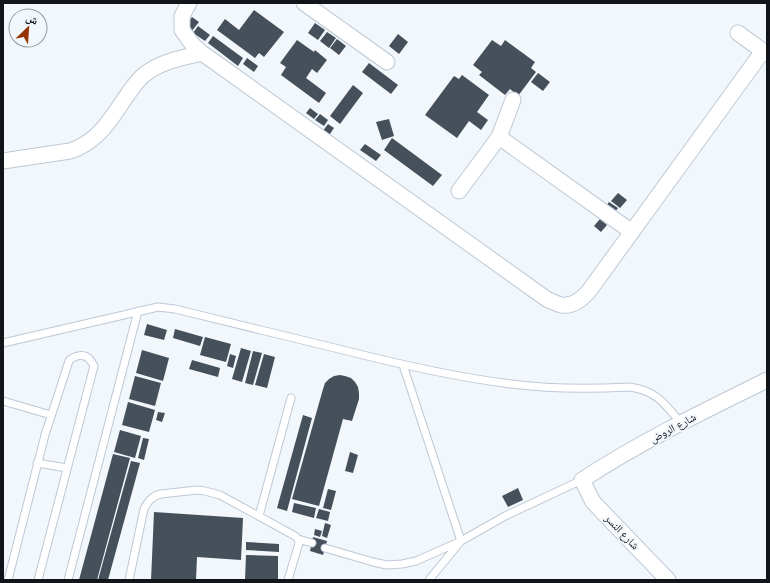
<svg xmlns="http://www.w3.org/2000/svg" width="770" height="583" viewBox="0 0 770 583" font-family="'Nunito Sans','Noto Naskh Arabic',sans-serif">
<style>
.building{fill:#46505b}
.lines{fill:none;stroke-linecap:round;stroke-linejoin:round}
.service-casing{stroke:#bdc9d6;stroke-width:9}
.minor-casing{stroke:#bdc9d6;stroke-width:17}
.service{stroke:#fff;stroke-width:7}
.minor{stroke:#fff;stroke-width:15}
.labels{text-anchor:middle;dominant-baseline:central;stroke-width:4;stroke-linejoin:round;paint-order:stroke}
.street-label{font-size:11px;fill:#11151a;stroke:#f2f7fc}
</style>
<rect width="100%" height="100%" fill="#f2f7fc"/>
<!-- building -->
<path class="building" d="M254 10 284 32 264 57 259 53 255 58 217 30 225 19 239 30Z
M192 17 199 22 191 32 185 27Z
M315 23 325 30 318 40 308 33Z
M198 26 210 35 205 41 193 33Z
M327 32 336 38 329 48 320 41Z
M398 34 408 42 399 54 389 46Z
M213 36 243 58 238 66 208 43Z
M337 39 346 46 339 55 330 48Z
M297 40 314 52 315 50 327 60 317 73 312 69 306 78 326 93 319 103 281 75 286 67 280 63Z
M492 40 501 46 505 40 535 62 531 68 536 72 518 96 510 89 505 95 479 75 482 72 473 65Z
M247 58 258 66 254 72 243 64Z
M369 63 398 85 391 94 362 72Z
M538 73 550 82 543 91 531 82Z
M462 75 489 95 477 112 488 120 481 130 469 121 457 138 425 115 454 76 459 79Z
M353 85 363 93 340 124 330 116Z
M310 108 318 114 314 119 306 113Z
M320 114 328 120 324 126 315 120Z
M389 119 394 136 382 140 376 122Z
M328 124 334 128 328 137 322 132Z
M392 138 442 175 433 186 384 150Z
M365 144 381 155 376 161 360 150Z
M618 193 627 200 620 208 611 201Z
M609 202 618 208 611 217 603 210Z
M600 219 607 225 601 232 594 226Z
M147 324 167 330 164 340 144 335Z
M175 329 203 337 200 346 173 338Z
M205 337 231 344 226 362 200 355Z
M241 348 251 351 242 382 232 379Z
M142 350 169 358 163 381 136 373Z
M253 351 262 353 253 385 245 383Z
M230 354 236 356 233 368 227 366Z
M264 354 275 357 267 388 255 385Z
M192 360 220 368 218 377 189 369Z
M340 375 345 376 351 378 355 382 358 387 359 393V399L352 421 343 419 319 506 292 499 323 389 325 383 329 379 334 376Z
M135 376 161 383 155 406 129 399Z
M128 402 155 410 149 432 122 425Z
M158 412 165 413 162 422 156 420Z
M303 415 312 418 287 511 277 508Z
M120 430 141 436 135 458 114 452Z
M143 438 149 439 144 460 138 458Z
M350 452 358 455 353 473 345 471Z
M113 454 130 458 97 580H79Z
M131 461 140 463 108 580H98Z
M518 488 523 500 508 507 502 496Z
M328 489 336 491 331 510 323 508Z
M294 503 316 508 314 518 292 512Z
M319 509 330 512 328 521 316 518Z
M154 512 243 518 241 560 197 557 196 580H151Z
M325 523 331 525 327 538 322 536Z
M315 529 322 531 320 537 314 535Z
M313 537 327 541 323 555 310 551Z
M246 542 279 544V552L246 550Z
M246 555 278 556V580H245Z"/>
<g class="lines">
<!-- service casing -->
<g class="service-casing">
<path id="service" d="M3 343 158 307 175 309C231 323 287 336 343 350 398 364 454 377 511 384 550 389 590 389 629 387 656 390 665 404 681 423
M403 365 461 541 429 580
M3 401 51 415
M37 463 67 468
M259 516 291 398
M298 539 312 543
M325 548 373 562 387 565 402 564 416 561 461 541 505 516 582 480
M8 580 45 435 69 361C74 355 85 353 90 360 92 362 93 364 94 366L38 580
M68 580 138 311
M129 580 144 509C148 501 152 496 161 494L197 490 205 491 220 495 295 536 298 539 299 543 288 580"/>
</g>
<!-- minor casing -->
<g class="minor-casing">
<path id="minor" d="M189 3 182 16V30L192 44 202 53 548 300C552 301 557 304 561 305 572 307 582 299 589 291L763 51
M304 3 387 62
M738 33 767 54
M513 100 499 137 632 232
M3 161 70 151C100 141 111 118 128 94 133 87 138 79 145 74 162 61 182 58 202 53
M459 191 499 137
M668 580 593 502 582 480C640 442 704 411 767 380"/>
</g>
<!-- service -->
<use href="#service" class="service"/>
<!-- minor -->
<use href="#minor" class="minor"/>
</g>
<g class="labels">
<!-- street labels -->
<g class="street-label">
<text transform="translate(673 428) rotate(-28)">شارع الروض</text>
<text transform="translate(622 532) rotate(46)">شارع النسر</text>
</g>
</g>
<!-- border -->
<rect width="770" height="583" fill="none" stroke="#11151a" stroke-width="8"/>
<!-- north arrow -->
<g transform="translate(28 28) rotate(25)"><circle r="19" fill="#f2f7fc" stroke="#989da2"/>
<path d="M0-3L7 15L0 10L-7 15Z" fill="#973300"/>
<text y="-6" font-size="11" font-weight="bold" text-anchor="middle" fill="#11151a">ش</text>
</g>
</svg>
